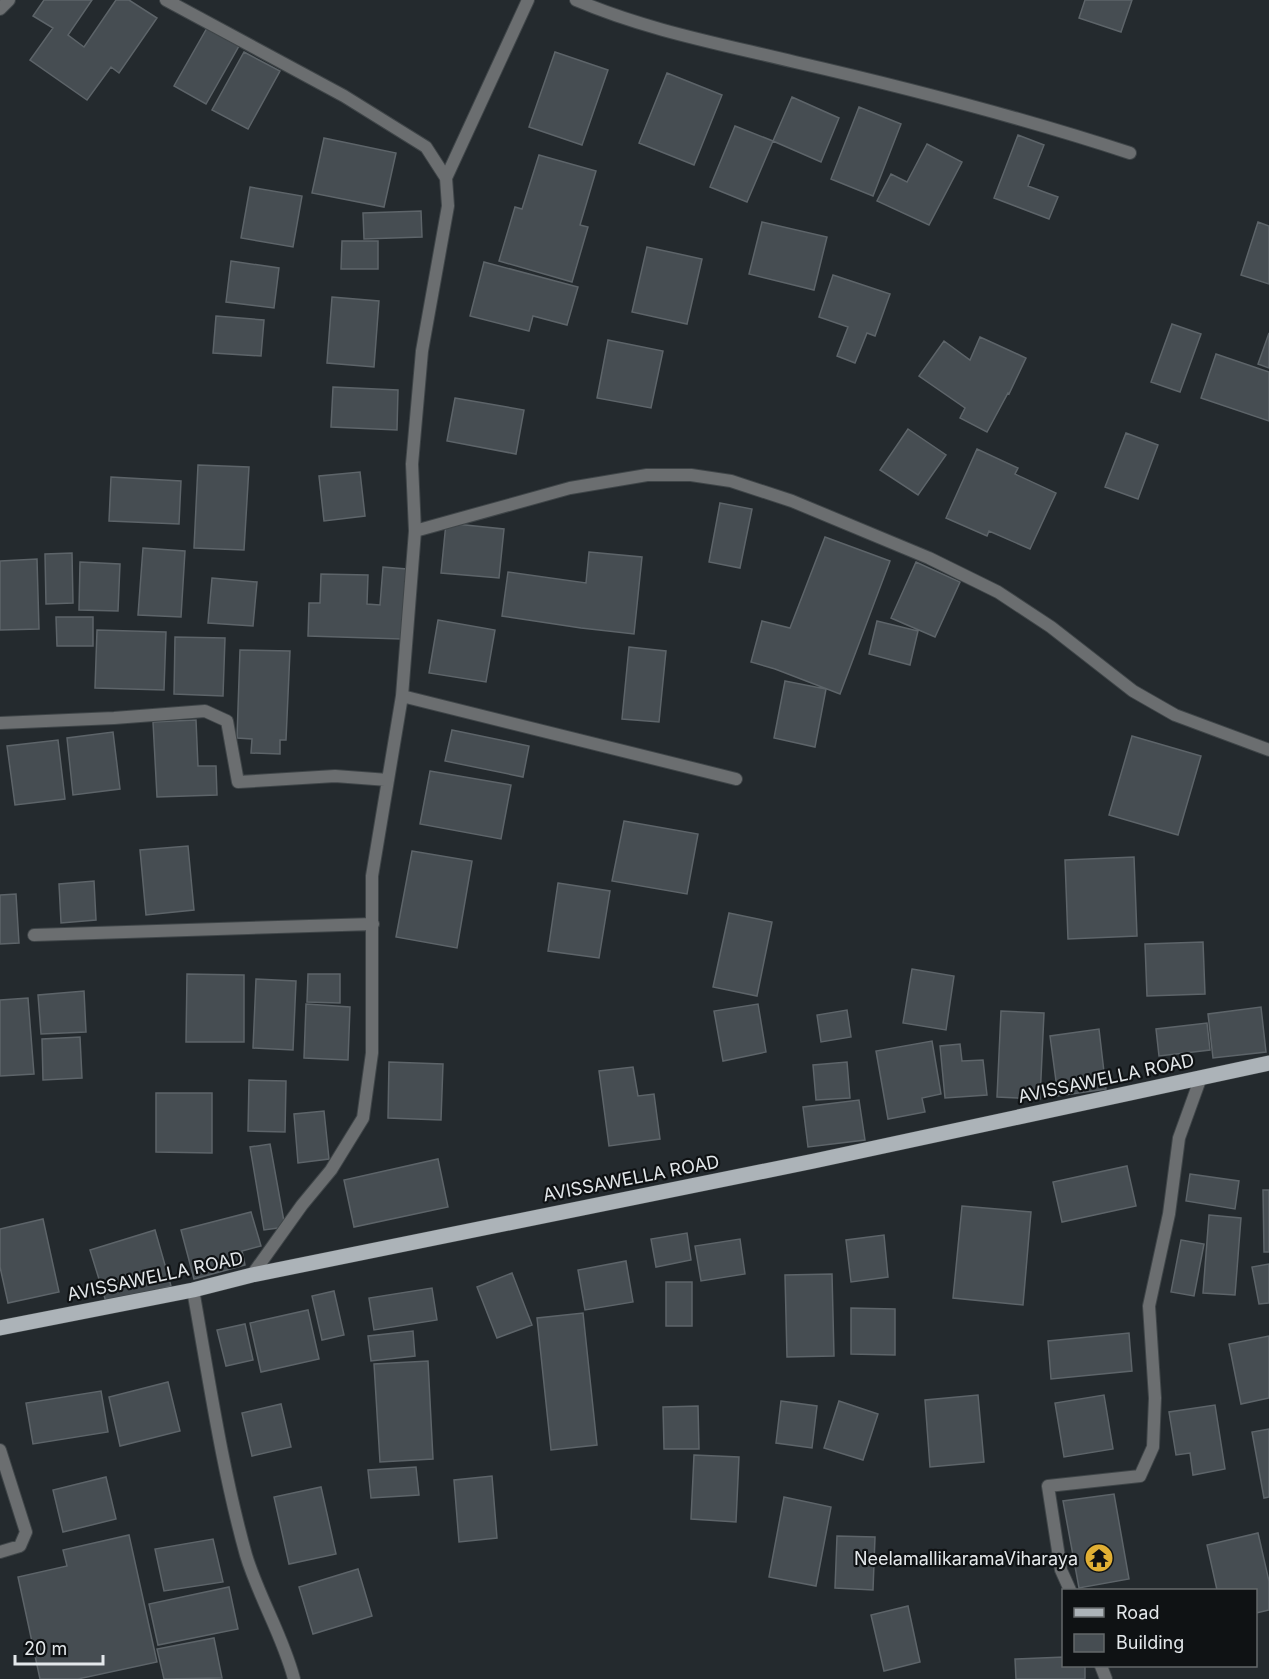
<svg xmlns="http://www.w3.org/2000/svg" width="1269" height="1679" viewBox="0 0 1269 1679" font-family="Inter,sans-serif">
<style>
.building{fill:#464d52;stroke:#5d6469;stroke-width:1.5}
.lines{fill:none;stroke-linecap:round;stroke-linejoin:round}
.minor-casing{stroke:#3f4548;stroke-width:14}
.tertiary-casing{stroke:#3f4548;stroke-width:14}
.primary-casing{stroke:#3f4548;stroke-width:16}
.minor{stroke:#6b6e70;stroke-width:12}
.tertiary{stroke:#6b6e70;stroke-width:12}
.primary{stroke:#acb3b8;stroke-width:15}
.labels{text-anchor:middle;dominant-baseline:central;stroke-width:4.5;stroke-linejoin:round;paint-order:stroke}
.street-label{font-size:18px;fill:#e4e8eb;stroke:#0f1214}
.poi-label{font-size:18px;fill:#e4e8eb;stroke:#0f1214;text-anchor:end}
</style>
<rect width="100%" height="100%" fill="#242a2e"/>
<!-- building -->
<path class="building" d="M44 0H92L68 35 84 47 116 0H129L157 18 119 73 111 67 87 100 30 60 53 28 33 16Z
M1085 0H1132L1121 32 1079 18Z
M207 28 239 46 206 104 174 86Z
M244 52 280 71 248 129 212 110Z
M555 52 608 70 582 145 529 127Z
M667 73 722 95 694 165 639 143Z
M792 97 839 118 821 162 773 141Z
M859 107 901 124 873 196 831 179Z
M735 126 773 141 747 202 710 187Z
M1018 135 1044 145 1028 186 1058 197 1049 219 994 198Z
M324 138 396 153 384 207 312 193Z
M927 144 962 162 929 225 877 201 891 174 907 182Z
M539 155 596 171 580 225 588 227 572 282 499 261 515 207 522 209Z
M250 187 302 196 293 247 241 238Z
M421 211 422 237 364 239 363 213Z
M762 222 827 237 814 290 749 274Z
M1258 222 1269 226V284L1241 275Z
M342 241H378V269H341Z
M647 247 702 259 687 324 632 312Z
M231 261 279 268 274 308 226 302Z
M484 262 578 287 567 325 533 316 529 331 470 316Z
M833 275 890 294 875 336 867 333 855 363 837 356 848 327 819 317Z
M332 297 379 301 374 367 327 363Z
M216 316 264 320 261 356 213 353Z
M1172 324 1201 334 1180 392 1151 382Z
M1269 333V368L1258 364Z
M980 337 1026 358 1009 394 1008 393 987 432 960 418 965 408 919 376 944 341 970 360Z
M608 340 663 351 651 408 597 398Z
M1216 354 1269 372V421L1201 398Z
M333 387 398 390 397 430 331 427Z
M455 398 524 410 516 454 447 441Z
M908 429 946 455 918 495 880 470Z
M1126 433 1158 445 1138 499 1105 487Z
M977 449 1018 468 1015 474 1056 493 1030 549 989 531 987 536 946 518Z
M198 465 249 467 244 550 194 548Z
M360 472 365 516 324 521 319 476Z
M111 477 181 481 179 524 109 521Z
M720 503 752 509 740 568 709 562Z
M446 523 504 529 499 578 441 573Z
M825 537 890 561 840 694 775 669 751 662 762 621 790 628Z
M143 548 185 551 181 617 138 615Z
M589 552 642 557 634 634 581 628 502 616 508 572 586 583Z
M72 553 73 603 46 604 45 554Z
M37 559 39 629 0 630V561Z
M80 562 120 564 118 611 79 610Z
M916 562 960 582 935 637 891 618Z
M383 567 407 569 401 639 308 636 309 603H320L321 574 368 575 367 604 380 605Z
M212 578 257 582 253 626 208 623Z
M56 617H93V646H57Z
M438 620 495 630 486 682 429 673Z
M877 621 918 631 910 665 869 654Z
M97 630 166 632 164 690 95 688Z
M175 637 225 638 223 696 174 694Z
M629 647 666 651 659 722 622 719Z
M240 650 290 651 286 740H280V754L251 753 252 739 237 738Z
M785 681 826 689 815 747 774 738Z
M196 720 198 766H216L217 795 157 797 153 722Z
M452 730 529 746 523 777 445 761Z
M113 732 120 789 73 795 67 738Z
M1132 736 1201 756 1178 835 1109 815Z
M58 740 65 799 15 805 7 746Z
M430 771 511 785 501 839 420 824Z
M624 821 698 834 687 894 612 881Z
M188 846 194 910 146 915 140 850Z
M412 851 472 861 457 948 396 937Z
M1134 857 1137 936 1068 939 1065 860Z
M94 881 96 920 61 923 59 884Z
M558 883 610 891 599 958 548 951Z
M16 894 19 943 0 944V895Z
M729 913 772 922 757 996 713 987Z
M1203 942 1205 994 1147 996 1145 944Z
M912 969 954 976 946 1030 903 1023Z
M187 974 244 975V1042H186Z
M308 974H340V1003L307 1002Z
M256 979 296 981 293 1050 253 1048Z
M84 991 86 1032 41 1034 38 995Z
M28 998 34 1074 0 1076V1000Z
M306 1004 350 1007 348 1060 304 1058Z
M758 1004 766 1052 723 1061 714 1011Z
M1261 1007 1266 1052 1213 1058 1208 1014Z
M847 1010 851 1037 821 1042 817 1015Z
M1001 1011 1044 1013 1040 1099 997 1097Z
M1207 1023 1210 1050 1159 1056 1156 1029Z
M1099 1029 1106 1089 1058 1096 1050 1036Z
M80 1037 82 1078 43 1080 42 1039Z
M932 1041 941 1094 922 1098 925 1112 888 1119 876 1051Z
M960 1044 962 1061 983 1060 987 1095 945 1098 940 1046Z
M389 1062 443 1064 441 1120 388 1118Z
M847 1062 850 1098 816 1100 813 1065Z
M633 1067 638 1096 654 1094 660 1139 609 1146 599 1071Z
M249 1080 286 1081 285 1132 248 1131Z
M156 1093H212V1153L156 1152Z
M859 1100 865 1140 808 1147 803 1107Z
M324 1111 329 1159 298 1163 294 1114Z
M270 1144 285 1227 264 1230 250 1147Z
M438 1159 448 1207 354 1227 344 1180Z
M1127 1166 1136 1206 1062 1222 1053 1182Z
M1190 1174 1239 1181 1235 1209 1186 1201Z
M1263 1190H1269V1252H1264Z
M962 1206 1031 1212 1023 1305 953 1298Z
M251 1212 261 1246 242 1251 245 1265 194 1279 181 1230Z
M1209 1215 1241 1218 1235 1295 1203 1293Z
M43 1219 59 1292 8 1303 0 1267V1229Z
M155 1230 171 1286 107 1305 90 1250Z
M687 1233 691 1260 656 1267 651 1239Z
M884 1235 888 1277 851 1282 846 1240Z
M740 1239 745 1274 701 1281 695 1246Z
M1181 1240 1204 1244 1194 1296 1171 1292Z
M626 1261 633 1302 585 1310 578 1270Z
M1269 1264V1303L1259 1304 1252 1267Z
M512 1273 532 1325 497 1338 477 1287Z
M832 1274 834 1356 787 1357 785 1275Z
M666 1282H692V1326H666Z
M432 1288 437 1320 374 1330 369 1298Z
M334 1291 344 1335 322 1340 312 1296Z
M851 1308 895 1309V1355L851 1354Z
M308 1310 319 1359 261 1372 250 1323Z
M583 1313 597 1445 551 1450 537 1318Z
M245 1324 253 1360 226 1366 217 1330Z
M413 1331 415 1356 371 1361 368 1336Z
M1129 1333 1132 1371 1051 1379 1048 1341Z
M1269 1336V1398L1241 1404 1229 1344Z
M428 1361 433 1459 380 1462 374 1364Z
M168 1382 180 1431 120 1446 109 1397Z
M101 1391 108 1432 33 1444 26 1403Z
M978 1395 984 1462 930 1467 925 1400Z
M1104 1395 1113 1449 1064 1457 1055 1403Z
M781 1401 817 1406 812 1448 776 1443Z
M839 1401 878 1414 863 1460 824 1448Z
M281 1404 291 1447 252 1456 242 1413Z
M1215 1405 1225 1469 1193 1475 1190 1453 1176 1455 1169 1412Z
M698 1406 699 1449H664L663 1407Z
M1269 1429V1497L1264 1498 1252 1432Z
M694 1455 739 1457 736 1522 691 1519Z
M416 1467 419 1495 371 1498 368 1470Z
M492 1476 497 1538 459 1542 454 1480Z
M106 1477 116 1519 63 1532 53 1490Z
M321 1487 336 1554 289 1564 274 1497Z
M1114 1494 1129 1579 1079 1588 1063 1501Z
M784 1497 831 1507 816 1586 769 1577Z
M1258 1533 1269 1581V1610L1256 1613V1590H1217L1207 1545Z
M129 1535 157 1662 78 1679H40L18 1577 67 1566 63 1550Z
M837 1536 875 1537 873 1590 835 1588Z
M213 1539 223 1582 164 1591 155 1549Z
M358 1569 372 1616 313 1634 299 1587Z
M229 1587 238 1629 158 1645 149 1604Z
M908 1606 920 1662 884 1671 871 1615Z
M214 1638 222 1678 164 1679 157 1649Z
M1064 1657V1666H1085V1679H1016L1015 1659Z"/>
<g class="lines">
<!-- minor casing -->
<g class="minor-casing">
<path id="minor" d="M166 0 344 96 426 147 446 178 448 206 422 351 412 464 415 531 402 696 372 876V1053L363 1118 331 1170 302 1205 252 1275
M576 0C646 30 721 44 795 62 908 88 1020 117 1130 153
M0 9 9 0
M446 178 528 0
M415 531 570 488 647 475H691L731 481 792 501 929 558 998 592 1051 627 1133 691 1175 715 1269 750
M402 696 736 779
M0 723 114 718 205 711 227 721 238 782 335 776 388 780
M34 935 373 924
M0 1450 26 1532 20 1546 0 1552
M1070 1590 1061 1570 1048 1486 1140 1476 1153 1447 1155 1398 1149 1306 1169 1214 1179 1138 1201 1077
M1101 1666 1106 1679"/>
</g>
<!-- tertiary casing -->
<g class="tertiary-casing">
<path id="tertiary" d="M193 1290C209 1379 222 1469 246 1555 259 1598 283 1636 294 1679"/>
</g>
<!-- primary casing -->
<g class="primary-casing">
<path id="primary" d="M0 1328 193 1290 252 1275 814 1161 1269 1063"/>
</g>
<!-- minor -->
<use href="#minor" class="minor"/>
<!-- tertiary -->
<use href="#tertiary" class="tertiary"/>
<!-- primary -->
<use href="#primary" class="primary"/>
</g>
<!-- icons -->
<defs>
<g id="temple-disc" transform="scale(1.5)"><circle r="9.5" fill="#e1af34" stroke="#0f1214"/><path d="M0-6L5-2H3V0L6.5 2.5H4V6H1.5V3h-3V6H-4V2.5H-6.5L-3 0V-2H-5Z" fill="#111"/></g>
</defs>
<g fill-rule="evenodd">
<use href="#temple-disc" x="1099" y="1558"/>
</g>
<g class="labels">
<!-- street labels -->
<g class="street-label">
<text transform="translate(1106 1078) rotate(-12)">AVISSAWELLA ROAD</text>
<text transform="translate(631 1178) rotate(-11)">AVISSAWELLA ROAD</text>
<text transform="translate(155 1276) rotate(-12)">AVISSAWELLA ROAD</text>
</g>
<!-- poi labels -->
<g class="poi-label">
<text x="1078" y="1558">NeelamallikaramaViharaya</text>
</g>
</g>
<!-- legend -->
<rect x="1062" y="1589" width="195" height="78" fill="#0f1214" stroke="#64686a" stroke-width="1.5"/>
<rect x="1074" y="1608" width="30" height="9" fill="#acb3b8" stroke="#64686a" stroke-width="1.5"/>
<text x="1116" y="1619" font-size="18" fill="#e4e8eb">Road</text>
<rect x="1074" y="1634" width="30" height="18" fill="#464d52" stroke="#64686a" stroke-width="1.5"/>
<text x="1116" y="1649" font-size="18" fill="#e4e8eb">Building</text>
<!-- scale -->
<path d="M15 1655v9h88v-9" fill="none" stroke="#e4e8eb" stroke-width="3"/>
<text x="24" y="1655" font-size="18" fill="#e4e8eb" stroke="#0f1214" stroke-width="4.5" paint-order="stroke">20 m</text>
</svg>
